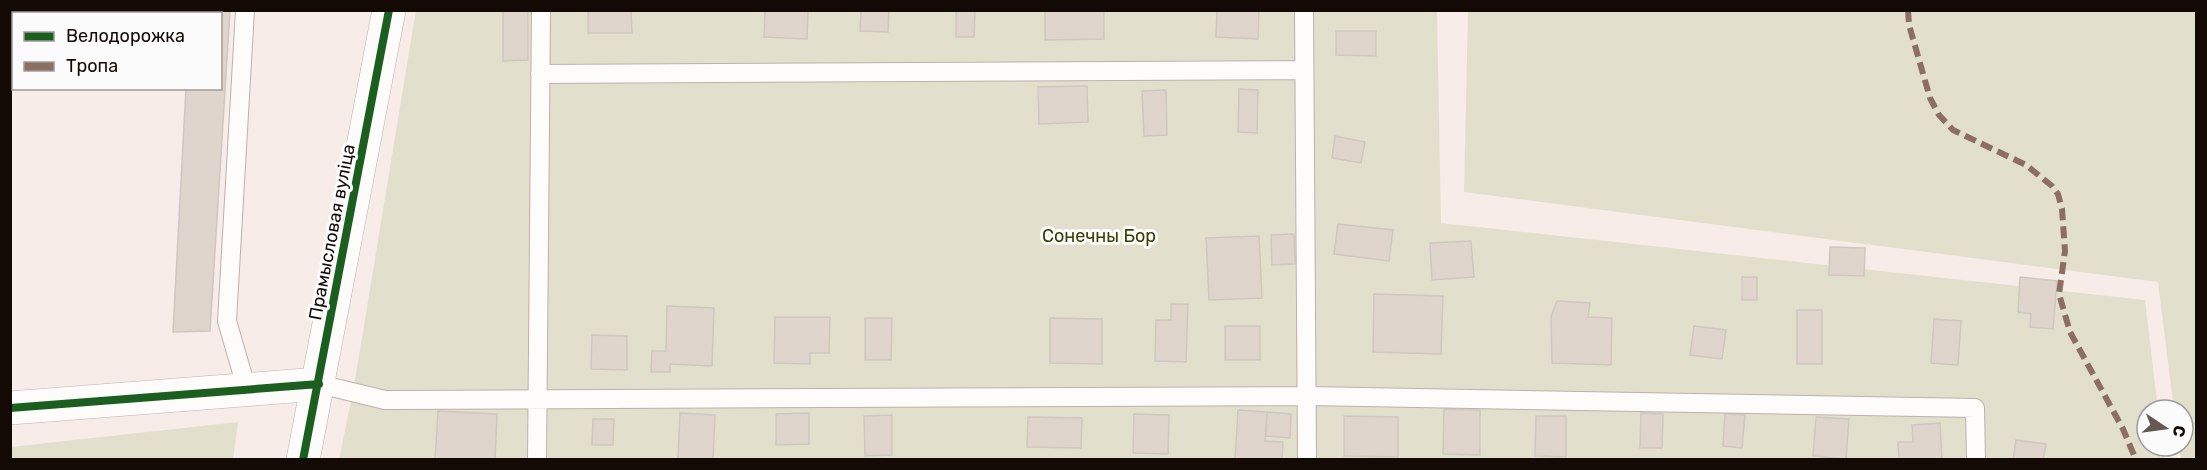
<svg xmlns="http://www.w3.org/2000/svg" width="2207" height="470" viewBox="0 0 2207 470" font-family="Rubik,sans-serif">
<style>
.green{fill:#e2e0cd}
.building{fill:#dfd5cd;stroke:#cfc7c0;stroke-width:1.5}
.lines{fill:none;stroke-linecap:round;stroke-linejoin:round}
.lane-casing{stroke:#bcb1ad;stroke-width:20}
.street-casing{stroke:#bcb1ad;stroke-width:34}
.lane{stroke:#fefcfb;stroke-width:18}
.street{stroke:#fefcfb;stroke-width:33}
.quiet{stroke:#8d6e63;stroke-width:6;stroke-dasharray:12 6;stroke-linecap:butt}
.cycleway-casing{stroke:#fbfbfb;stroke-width:11}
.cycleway{stroke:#1b5e20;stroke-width:8}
.labels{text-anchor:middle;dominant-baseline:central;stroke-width:6;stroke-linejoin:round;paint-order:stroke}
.street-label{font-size:18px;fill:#130905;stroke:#fbfbfb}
.park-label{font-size:18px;fill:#393f02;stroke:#fbfbfb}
</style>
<rect width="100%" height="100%" fill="#f7ece7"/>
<!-- green -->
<path class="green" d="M416 10 1437 11 1441 223 2145 300 2158 410H2147V446H2162L2164 459 339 460 354 386Z
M1468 11H2196V459H2181L2179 446H2183V410H2174L2158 282 1464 192Z
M238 422 233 459H11V447Z"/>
<!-- building -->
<path class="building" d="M190 10H230L210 331 173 332 186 88H220V14H190Z
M503 10H528V60L503 61Z
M588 10H631L632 33H588Z
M765 10H808L807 39 764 37Z
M861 10H889L888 32 860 31Z
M1045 10H1104V39L1045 40Z
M1217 10H1259L1258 39 1216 37Z
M956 11H975L974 37H956Z
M1336 31H1376V56L1336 55Z
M1087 86 1088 122 1039 124 1038 87Z
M1239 89 1258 90 1257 133 1238 132Z
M1166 90 1167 135 1144 136 1142 91Z
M1335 136 1365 142 1361 163 1332 158Z
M1338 224 1393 230 1389 261 1334 254Z
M1294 234 1295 264 1272 265 1271 235Z
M1259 236 1262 298 1209 300 1206 238Z
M1471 241 1474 277 1432 280 1430 243Z
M1830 247 1865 248 1864 276 1829 275Z
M1742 277H1757V300H1742Z
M2020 277 2057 281 2053 329 2030 327 2031 314 2018 312Z
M1374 294 1443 296 1441 354 1373 352Z
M1557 301 1590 303 1588 317 1612 318 1611 365 1552 363 1551 317Z
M1171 304H1188L1186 362 1155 361 1156 320H1171Z
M667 306 714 308 712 366 670 364V372H651L652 351H666Z
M1797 310H1822V364H1797Z
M775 317H830L829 353H810V364L774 363Z
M865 318H892L891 360H865Z
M1050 318 1102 319V364L1050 363Z
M1934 319 1961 321 1958 365 1931 363Z
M1225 326H1260V360H1225Z
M1694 326 1726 330 1722 359 1690 355Z
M592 335 627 336V370L591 369Z
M1444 409 1480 410V455L1443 454Z
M1238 410 1267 412 1265 441 1283 442 1282 460 1235 459Z
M438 411 497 414 495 460H435Z
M1267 412 1291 414 1290 438 1266 436Z
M680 413 715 415 713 460H678Z
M809 413V444L776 445V414Z
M1641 413 1663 414 1662 448H1640Z
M1134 414 1169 415 1168 454 1133 453Z
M1725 414 1745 415 1742 448 1723 446Z
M892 415V455L865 456 864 416Z
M1344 416 1398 417V457L1344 456Z
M1536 416H1566V457L1535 456Z
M1028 417 1082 418 1081 448 1027 447Z
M1816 417 1849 419 1846 459 1813 456Z
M593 419H614L613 445H592Z
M1940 423 1942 460H1899L1898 442H1913L1912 425Z
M2016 440 2046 444 2043 460H2013Z"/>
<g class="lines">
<!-- lane casing -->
<g class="lane-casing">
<path id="lane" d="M245 10 227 321 247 390
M1304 10 1307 460
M540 74 1303 70
M319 384 385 400 1308 396 1975 408 1976 460
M537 460 541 10"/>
</g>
<!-- street casing -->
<g class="street-casing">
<path id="street" d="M10 408 319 384
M303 460 389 10"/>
</g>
<!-- lane -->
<use href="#lane" class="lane"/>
<!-- street -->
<use href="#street" class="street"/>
<!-- quiet -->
<path class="quiet" d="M1908 10 1909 25 1930 98 1939 115 1953 130 2026 165 2052 186 2058 194 2062 209 2065 251 2059 294 2070 332 2123 429 2136 460"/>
<!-- cycleway casing -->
<g class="cycleway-casing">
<path id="cycleway" d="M10 408 319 384
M303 460 389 10"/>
</g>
<!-- cycleway -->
<use href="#cycleway" class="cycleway"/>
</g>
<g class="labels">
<!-- street labels -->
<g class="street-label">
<text transform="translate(332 232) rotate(-79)">Прамысловая вуліца</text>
</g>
<!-- park labels -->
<g class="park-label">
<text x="1099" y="236">Сонечны Бор</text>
</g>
</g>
<!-- border -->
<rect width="2207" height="470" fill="none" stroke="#130905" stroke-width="24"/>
<!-- legend -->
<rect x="12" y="12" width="210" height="78" fill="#fbfbfb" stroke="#9e9a99" stroke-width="1.5"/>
<rect x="24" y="32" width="30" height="9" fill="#1b5e20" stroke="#9e9a99" stroke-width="1.5"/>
<text x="66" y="42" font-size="18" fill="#130905">Велодорожка</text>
<rect x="24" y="62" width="30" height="9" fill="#8d6e63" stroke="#9e9a99" stroke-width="1.5"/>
<text x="66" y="72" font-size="18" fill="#130905">Тропа</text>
<!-- north arrow -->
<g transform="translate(2165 428) rotate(103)"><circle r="28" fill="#fbfbfb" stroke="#9e9a99" stroke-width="1.5"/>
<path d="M0-4.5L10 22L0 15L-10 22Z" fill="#635854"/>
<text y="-9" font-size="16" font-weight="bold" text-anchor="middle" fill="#130905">С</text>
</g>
</svg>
